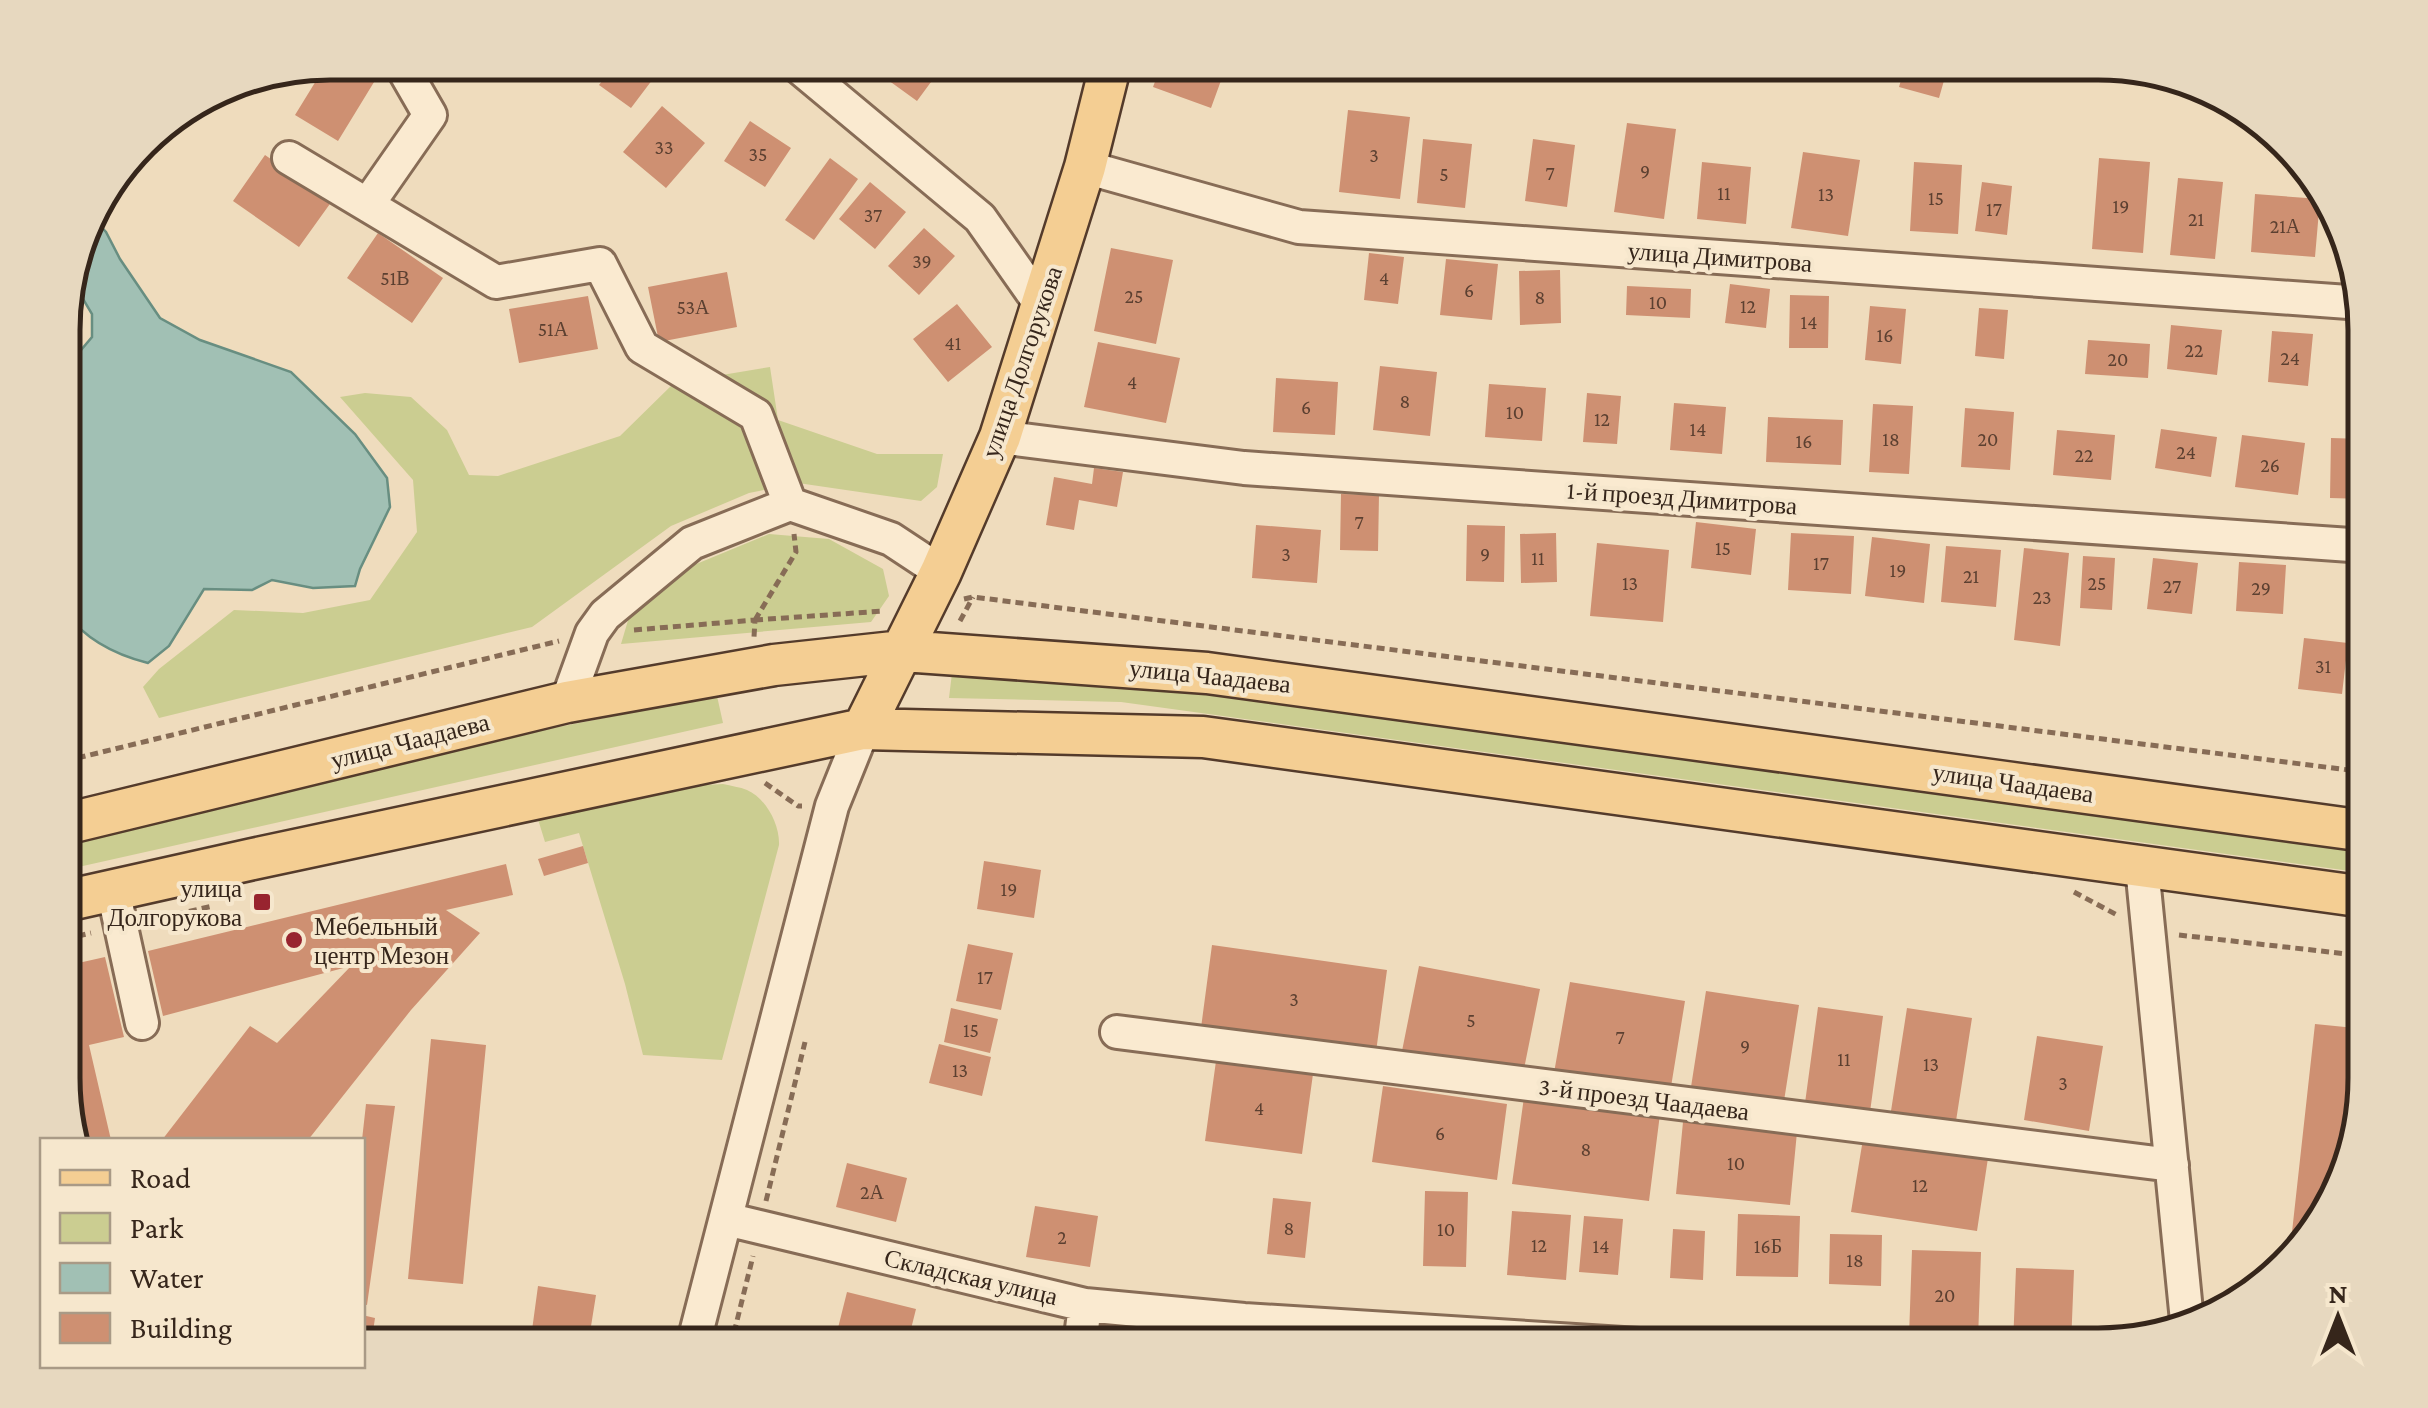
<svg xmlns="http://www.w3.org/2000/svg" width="2428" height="1408" viewBox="0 0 2428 1408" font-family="'Crimson Pro',serif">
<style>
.green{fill:#cbcd91}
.water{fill:#a1c0b4;stroke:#688e81;stroke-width:2.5}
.building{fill:#ce9072}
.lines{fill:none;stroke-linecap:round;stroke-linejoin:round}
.minor-casing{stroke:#876c56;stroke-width:38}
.major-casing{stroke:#543b2b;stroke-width:45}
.path{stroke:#876c56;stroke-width:5;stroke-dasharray:8 5;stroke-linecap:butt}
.minor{stroke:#faead0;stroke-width:32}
.major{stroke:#f4ce93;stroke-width:40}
.poi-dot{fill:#98242f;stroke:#f6e7cd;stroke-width:4}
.labels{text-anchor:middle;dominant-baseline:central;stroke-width:8;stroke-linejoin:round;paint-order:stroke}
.number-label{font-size:20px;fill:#5c4031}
.street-label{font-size:25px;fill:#36261b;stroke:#f6e7cd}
.poi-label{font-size:25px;fill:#36261b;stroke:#f6e7cd;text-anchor:end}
.rim{fill:none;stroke:#36261b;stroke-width:5}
</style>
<rect width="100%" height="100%" fill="#efdcbd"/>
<!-- green -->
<path class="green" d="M770 367 778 420 877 454H943L937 487 921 501 798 483 749 493 671 526 532 627 159 718 143 687 159 669 234 610 303 613 370 600 417 532 413 480 340 397 365 393 411 397 447 430 469 475 498 476 620 436 674 383Z
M769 534 829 539 883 569 889 596 871 622 621 644 629 617 677 572Z
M952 673 1146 681 2365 849V873L1121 702 949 698Z
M717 696 723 723 65 870V842L538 731Z
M723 784C731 786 740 787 747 790 766 798 780 825 779 845L722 1060 643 1055 625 984 579 833 545 842 537 816 671 787Z"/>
<!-- water -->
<path class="water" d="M89 214 106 232 120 259 160 318 200 340 291 372 355 434 387 478 390 507 360 569 355 586 313 588 272 580 252 590 204 589 169 646 148 663C116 655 85 639 65 612V369L92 337V314L70 277Z"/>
<!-- building -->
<path class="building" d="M327 63H371L382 69 338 141 295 115Z
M563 63H596L582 79Z
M616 63H665L631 108 599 85Z
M873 63H945L917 101 870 67Z
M1162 63H1188L1223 75 1211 108 1153 87Z
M1906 63H1949L1939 98 1899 87Z
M662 106 705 143 666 188 623 152Z
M1348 110 1410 117 1400 199 1339 192Z
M750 121 791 148 765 187 724 161Z
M1627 123 1676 129 1664 219 1614 212Z
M1423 139 1472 144 1465 208 1417 203Z
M1533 139 1575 145 1567 207 1525 201Z
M1803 152 1860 160 1848 236 1791 228Z
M265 155 332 201 299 247 233 201Z
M830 158 858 179 814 240 785 220Z
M2099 158 2150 162 2143 253 2092 249Z
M1702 162 1751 167 1746 224 1697 219Z
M1914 162 1962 165 1958 234 1910 231Z
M2178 178 2223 182 2215 259 2170 255Z
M870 182 906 212 875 249 839 219Z
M1982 182 2012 186 2007 235 1975 231Z
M2255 194 2320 199 2315 257 2251 252Z
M924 228 955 256 919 295 888 266Z
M378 233 443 278 412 323 347 278Z
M1111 248 1173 260 1156 344 1094 331Z
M1369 253 1404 257 1398 304 1364 300Z
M1446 259 1498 264 1492 320 1440 315Z
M1560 270 1561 323 1520 325 1519 271Z
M727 272 737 327 659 342 648 287Z
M1730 284 1770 289 1766 328 1725 323Z
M1627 286 1691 289 1690 318 1626 315Z
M1790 295 1829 296 1828 348H1789Z
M588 296 598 349 519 363 509 309Z
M957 304 992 347 948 382 913 339Z
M1870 306 1906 309 1901 364 1865 360Z
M1979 308 2008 310 2004 359 1975 356Z
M2171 325 2222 330 2217 375 2167 369Z
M2272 331 2313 334 2308 386 2268 382Z
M2088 340 2150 344 2148 378 2085 374Z
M1098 342 1180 358 1166 423 1084 407Z
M1380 366 1437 372 1430 436 1373 430Z
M1276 378 1338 382 1335 435 1273 432Z
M1489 384 1546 388 1542 441 1485 437Z
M1587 393 1621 396 1617 444 1583 442Z
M1674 403 1726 407 1722 454 1670 450Z
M1873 404 1913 406 1909 474 1869 472Z
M1965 408 2014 412 2010 470 1961 467Z
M1768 417 1843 420 1841 465 1766 462Z
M2161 429 2217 437 2211 477 2155 468Z
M2057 430 2115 435 2111 480 2053 475Z
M2242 435 2305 443 2298 495 2235 487Z
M2331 438 2365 439V499L2330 498Z
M1094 468 1123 472 1117 507 1079 500 1074 530 1046 525 1054 477 1092 484Z
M1341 494 1379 495 1378 551 1340 550Z
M1696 522 1756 529 1751 575 1691 568Z
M1256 525 1321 530 1317 583 1252 578Z
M1467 525 1505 526 1504 582 1466 581Z
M1556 533 1557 582 1521 583 1520 534Z
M1791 533 1854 536 1851 594 1788 590Z
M1872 537 1930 544 1924 603 1865 596Z
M1597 543 1669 550 1663 622 1590 616Z
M1946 546 2001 550 1996 607 1941 602Z
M2024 548 2069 553 2060 646 2014 640Z
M2083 556 2115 558 2112 610 2080 608Z
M2153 558 2198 563 2192 614 2147 609Z
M2239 562 2286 565 2283 614 2236 611Z
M2354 570 2365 571V626L2350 624Z
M2304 638 2348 643 2342 694 2298 689Z
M583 846 588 863 544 876 538 859Z
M984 861 1041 870 1034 918 977 909Z
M506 864 513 895 446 910 480 933 411 1010 308 1140H162L250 1026 277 1043 351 966 163 1016 148 951Z
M968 944 1013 953 1001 1010 956 1001Z
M1212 945 1387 970 1376 1052 1201 1028Z
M105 957 124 1037 89 1045 111 1140H75L65 1113V966Z
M1419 966 1540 989 1523 1074 1402 1051Z
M1570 982 1685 1001 1670 1093 1554 1073Z
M1706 991 1799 1005 1784 1101 1691 1087Z
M1818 1007 1883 1016 1870 1112 1805 1103Z
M951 1008 998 1019 990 1053 944 1042Z
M1907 1008 1972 1018 1956 1121 1891 1111Z
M2315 1024 2365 1029V1083L2363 1103 2330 1211 2309 1234 2292 1232Z
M2037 1036 2103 1046 2089 1131 2024 1120Z
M431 1039 486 1045 463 1284 408 1279Z
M939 1044 991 1057 982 1096 929 1083Z
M1216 1061 1313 1074 1302 1154 1205 1141Z
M1383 1086 1507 1104 1497 1180 1372 1162Z
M1524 1097 1660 1114 1649 1201 1512 1184Z
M366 1104 395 1106 367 1305 362 1304V1140Z
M1683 1122 1797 1132 1790 1205 1676 1194Z
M1863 1139 1988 1158 1977 1231 1851 1212Z
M847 1163 907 1178 896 1222 836 1207Z
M1425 1191 1468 1192 1466 1267 1423 1266Z
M1273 1198 1311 1202 1305 1258 1267 1254Z
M1035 1206 1098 1216 1090 1267 1026 1257Z
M1512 1211 1571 1215 1566 1280 1507 1275Z
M1738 1214 1800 1216 1798 1277 1736 1276Z
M1584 1216 1623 1219 1618 1275 1579 1272Z
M1673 1229 1705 1231 1703 1280 1670 1278Z
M1830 1234 1882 1235 1881 1286 1829 1284Z
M1912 1250 1981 1252 1978 1340 1909 1337Z
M2016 1268 2074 1270 2071 1345H2013Z
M538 1286 596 1295 588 1345H530Z
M847 1292 916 1309 907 1345H856L835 1340Z
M362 1315 375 1318 371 1345H362Z
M378 1331 410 1334 409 1345H377Z"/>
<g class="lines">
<!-- minor casing -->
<g class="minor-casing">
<path id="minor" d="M794 63 980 218 1042 306
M289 158 496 282 600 264 642 347 756 415 790 504
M1085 167 1299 227 2362 303
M368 204 430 115 400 63
M1000 437 1244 468 2365 546
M567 702 592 633 605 615 692 543 790 504 891 539 941 572
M2142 867 2187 1321
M113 890 142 1023
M1117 1032 2172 1165
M726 1219 1085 1305 1244 1320 1639 1345
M693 1345 832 806 863 729
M1080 1345 1085 1305"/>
</g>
<!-- major casing -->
<g class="major-casing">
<path id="major" d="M863 729 941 572 1000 437 1085 167 1111 63
M65 824 567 702 774 665 903 651 1207 673 2365 831
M65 901 253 859 863 729 1203 737 2365 897"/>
</g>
<!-- path -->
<path class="path" d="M964 599 973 597 2365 772
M755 620 884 611
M755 620 796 552 794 534
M960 621 973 597
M634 630 755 620 754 637
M65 761 559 641
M765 783 798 806H802
M2074 892 2117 915
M151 920 213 906
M2179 935 2365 956
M65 939 91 933
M766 1201 805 1042
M731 1345 753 1256"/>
<!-- minor -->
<use href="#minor" class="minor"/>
<!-- major -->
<use href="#major" class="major"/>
</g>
<!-- markers -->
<g class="poi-dot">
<rect x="252" y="892" width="20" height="20" rx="5"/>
<circle cx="294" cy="940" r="10"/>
</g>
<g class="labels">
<!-- number labels -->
<g class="number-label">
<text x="664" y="147">33</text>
<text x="758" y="154">35</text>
<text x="1374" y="155">3</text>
<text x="1645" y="171">9</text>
<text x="1550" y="173">7</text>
<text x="1444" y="174">5</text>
<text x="1724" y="193">11</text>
<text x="1826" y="194">13</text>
<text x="1936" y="198">15</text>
<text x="2121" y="206">19</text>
<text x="1994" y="209">17</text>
<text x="873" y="215">37</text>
<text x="2196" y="219">21</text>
<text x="2285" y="226">21А</text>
<text x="922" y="261">39</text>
<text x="395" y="278">51В</text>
<text x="1384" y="278">4</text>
<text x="1469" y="290">6</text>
<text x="1134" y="296">25</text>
<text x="1540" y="297">8</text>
<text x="1658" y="302">10</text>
<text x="1748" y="306">12</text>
<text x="693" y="307">53А</text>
<text x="1809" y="322">14</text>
<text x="553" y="329">51А</text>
<text x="1885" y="335">16</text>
<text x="953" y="343">41</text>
<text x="2194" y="350">22</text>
<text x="2290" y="358">24</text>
<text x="2118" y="359">20</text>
<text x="1132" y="382">4</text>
<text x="1405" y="401">8</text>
<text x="1306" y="407">6</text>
<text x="1515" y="412">10</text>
<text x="1602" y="419">12</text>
<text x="1698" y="429">14</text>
<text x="1891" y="439">18</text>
<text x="1988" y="439">20</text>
<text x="1804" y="441">16</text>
<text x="2186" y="452">24</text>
<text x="2084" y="455">22</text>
<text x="2270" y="465">26</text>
<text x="1359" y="522">7</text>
<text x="1723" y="548">15</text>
<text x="1286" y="554">3</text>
<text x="1485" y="554">9</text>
<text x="1538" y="558">11</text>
<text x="1821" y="563">17</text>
<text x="1898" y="570">19</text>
<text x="1971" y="576">21</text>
<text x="1630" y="583">13</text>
<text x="2097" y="583">25</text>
<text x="2172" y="586">27</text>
<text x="2261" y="588">29</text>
<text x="2042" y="597">23</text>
<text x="2323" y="666">31</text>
<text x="1009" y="889">19</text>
<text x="985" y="977">17</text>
<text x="1294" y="999">3</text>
<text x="1471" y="1020">5</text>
<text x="971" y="1030">15</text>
<text x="1620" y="1037">7</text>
<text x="1745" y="1046">9</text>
<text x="1844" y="1059">11</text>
<text x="1931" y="1064">13</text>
<text x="960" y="1070">13</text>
<text x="2063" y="1083">3</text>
<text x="1259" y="1108">4</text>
<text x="1440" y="1133">6</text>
<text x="1586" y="1149">8</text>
<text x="1736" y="1163">10</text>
<text x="1920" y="1185">12</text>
<text x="872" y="1192">2А</text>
<text x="1289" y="1228">8</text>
<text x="1446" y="1229">10</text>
<text x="1062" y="1237">2</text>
<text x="1539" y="1245">12</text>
<text x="1601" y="1246">14</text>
<text x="1768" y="1246">16Б</text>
<text x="1855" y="1260">18</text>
<text x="1945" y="1295">20</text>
</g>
<!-- street labels -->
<g class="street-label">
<text transform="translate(1720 257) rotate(4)">улица Димитрова</text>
<text transform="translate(1022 362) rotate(-71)">улица Долгорукова</text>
<text transform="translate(1682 498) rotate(4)">1-й проезд Димитрова</text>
<text transform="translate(1210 676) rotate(6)">улица Чаадаева</text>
<text transform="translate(410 741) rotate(-14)">улица Чаадаева</text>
<text transform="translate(2013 783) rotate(8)">улица Чаадаева</text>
<text transform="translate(1644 1099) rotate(7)">3-й проезд Чаадаева</text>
<text transform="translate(971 1277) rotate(13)">Складская улица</text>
</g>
<!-- poi labels -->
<g class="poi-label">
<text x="242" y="888">улица<tspan x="242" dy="29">Долгорукова</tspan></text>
<text x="314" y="926" text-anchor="start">Мебельный<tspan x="314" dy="29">центр Мезон</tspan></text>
</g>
</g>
<!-- crop -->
<path d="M0 0H2428V1408H0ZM330 80H2098A250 250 0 0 1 2348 330V1078A250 250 0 0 1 2098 1328H330A250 250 0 0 1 80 1078V330A250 250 0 0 1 330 80Z" fill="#e7d8bf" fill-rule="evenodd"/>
<path class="rim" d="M330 80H2098A250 250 0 0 1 2348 330V1078A250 250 0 0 1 2098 1328H330A250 250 0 0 1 80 1078V330A250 250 0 0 1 330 80Z"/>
<!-- legend -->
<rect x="40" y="1138" width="325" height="230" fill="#f6e7cd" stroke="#a99a86" stroke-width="2.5"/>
<rect x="60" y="1170" width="50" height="15" fill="#f4ce93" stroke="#a99a86" stroke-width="2.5"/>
<text x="130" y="1188" font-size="30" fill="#36261b">Road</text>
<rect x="60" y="1213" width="50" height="30" fill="#cbcd91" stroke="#a99a86" stroke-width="2.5"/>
<text x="130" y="1238" font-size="30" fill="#36261b">Park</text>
<rect x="60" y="1263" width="50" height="30" fill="#a1c0b4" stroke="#a99a86" stroke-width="2.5"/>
<text x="130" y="1288" font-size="30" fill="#36261b">Water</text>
<rect x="60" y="1313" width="50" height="30" fill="#ce9072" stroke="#a99a86" stroke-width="2.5"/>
<text x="130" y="1338" font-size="30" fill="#36261b">Building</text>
<!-- north arrow -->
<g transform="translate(2338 1318)" stroke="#f6e7cd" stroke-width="8" paint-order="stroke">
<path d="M0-8L18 38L0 25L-18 38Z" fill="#36261b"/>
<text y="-15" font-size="28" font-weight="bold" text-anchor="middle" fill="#36261b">N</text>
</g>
</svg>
